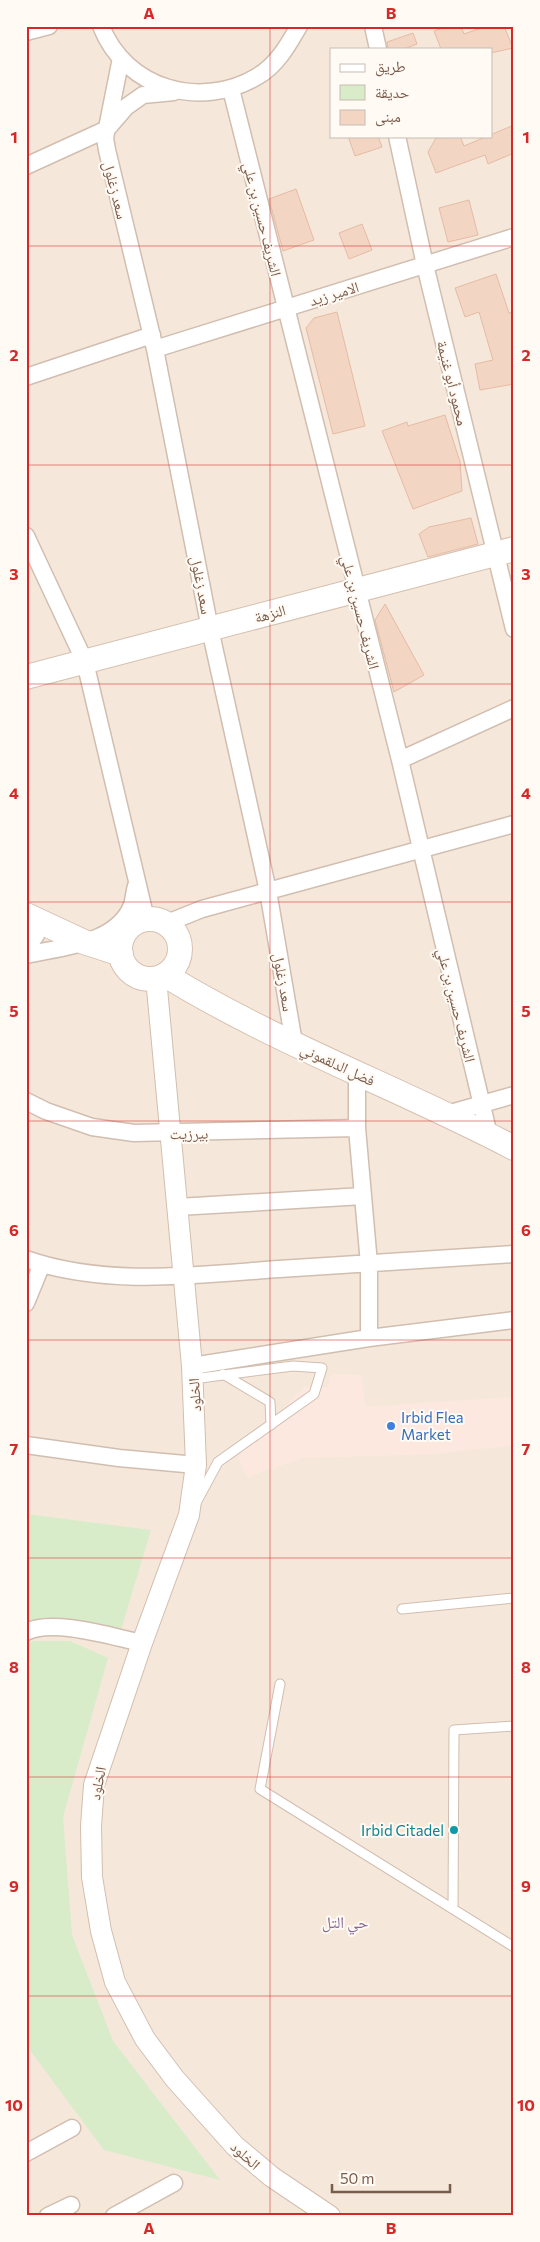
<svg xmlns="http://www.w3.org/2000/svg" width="540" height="2242" viewBox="0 0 540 2242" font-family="Commissioner,'Noto Naskh Arabic',sans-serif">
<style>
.residential{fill:#f5e8da;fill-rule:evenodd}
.commercial{fill:#fde8e0}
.green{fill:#d8ecc9}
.building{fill:#f3d5c3;stroke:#e6bba3}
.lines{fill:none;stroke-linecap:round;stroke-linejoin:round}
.service-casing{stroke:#d1beb0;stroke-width:11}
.minor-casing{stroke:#d1beb0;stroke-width:19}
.tertiary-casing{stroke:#d1beb0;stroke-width:22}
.secondary-casing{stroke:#d6c0b0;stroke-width:26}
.service{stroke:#fff;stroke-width:9}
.minor{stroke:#fff;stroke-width:16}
.tertiary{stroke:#fff;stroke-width:20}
.secondary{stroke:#fff;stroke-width:24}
.grid{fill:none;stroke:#d62828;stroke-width:1;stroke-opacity:0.55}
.shop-dot{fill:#3f7fe0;stroke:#fffaf3;stroke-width:2}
.culture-dot{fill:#0f9aa8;stroke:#fffaf3;stroke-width:2}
.labels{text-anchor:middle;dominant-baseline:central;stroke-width:4;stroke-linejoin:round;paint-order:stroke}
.street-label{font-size:15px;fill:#7a5c4d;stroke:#fffaf3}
.shop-label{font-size:15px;fill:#366cbe;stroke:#fffaf3;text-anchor:start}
.culture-label{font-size:15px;fill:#0d838f;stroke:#fffaf3;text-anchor:end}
.neighbourhood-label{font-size:16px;fill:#846695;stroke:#fffaf3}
.neatline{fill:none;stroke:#d62828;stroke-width:2}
.grid-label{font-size:16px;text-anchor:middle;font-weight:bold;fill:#d62828}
</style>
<rect width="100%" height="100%" fill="#fdf6ec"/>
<!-- residential -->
<path class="residential" d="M26 26H514V2216H26ZM331 49H491V136H331Z"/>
<!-- commercial -->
<path class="commercial" d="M331 1374 362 1375 365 1407 514 1397V1445L433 1454 303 1458 247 1477 238 1457 304 1387H328Z"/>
<!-- green -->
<path class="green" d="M26 1514 151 1530 120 1633 26 1632Z
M34 1641H70L108 1658 63 1817 72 1935 113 2041 220 2180 104 2150 29 2049H26V1646Z"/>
<!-- building -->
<path class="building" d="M448 26H461L464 34 487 26H504L513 48 491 53V49H441L434 31Z
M413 33 417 44 404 49H388L387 42Z
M514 125V153L488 164 485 155 436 173 428 152 436 138 460 136 464 146Z
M348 136H378L382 147 355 156Z
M296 189 314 240 283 251 269 199Z
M469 200 478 235 448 242 439 208Z
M362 224 372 250 349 259 339 233Z
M496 274 509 313 514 312V384L480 390 475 364 493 360 479 312 465 317 455 288Z
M337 312 365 426 333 434 306 328 314 318Z
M445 415 460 462 462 491 413 509 382 431 407 422 408 426Z
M471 518 478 544 428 557 419 534 429 527Z
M385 604 424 675 394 692 375 620Z"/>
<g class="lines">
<!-- service casing -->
<g class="service-casing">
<path id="service" d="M223 1374 270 1402 271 1425
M193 1379 293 1366 322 1368 314 1394 218 1462 197 1501
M402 1609 514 1598
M280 1684 260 1789 514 1947
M453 1909 454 1730 514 1726"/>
</g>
<!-- minor casing -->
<g class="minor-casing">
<path id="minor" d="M101 26C126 90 202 110 258 76 277 65 288 45 299 26
M373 26 378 49
M26 32 49 26
M121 58 105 138 107 150 155 349 210 629 268 891 294 1043
M231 89 400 760 489 1135
M397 136 425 265 514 629
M26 166 107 129 126 107 143 95 174 92
M155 349 514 237
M26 377 152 335
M26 536 85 662 146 919
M400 760 514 708
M167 923 202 909 268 891 514 824
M26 949 36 935 39 921
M26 955C61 947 117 944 132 905 134 899 134 892 136 886
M357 1074V1128L369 1264V1338
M26 1101 46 1111 92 1127 134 1133 357 1128
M447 1114 514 1095
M178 1207 363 1196
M26 1259C106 1287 196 1275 279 1269 357 1264 435 1259 514 1254
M26 1303 42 1264
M192 1366 369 1338 514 1320
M26 1445 119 1458 196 1465
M26 1632C53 1618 113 1637 142 1643
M26 2153 72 2128
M48 2216 71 2205
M114 2216 174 2183"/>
</g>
<!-- tertiary casing -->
<g class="tertiary-casing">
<path id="tertiary" d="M156 978 192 1366 196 1465 189 1515 142 1643 94 1785 91 1826 92 1877 101 1931 115 1982 145 2039 175 2079 235 2146 272 2177 330 2216"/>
</g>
<!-- secondary casing -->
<g class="secondary-casing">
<path id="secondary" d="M26 677 514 549
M26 915 84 942 121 954
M120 949a30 30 0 1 1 60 0a30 30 0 1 1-60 0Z
M165 975C276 1043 399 1088 514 1148"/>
</g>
<!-- service -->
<use href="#service" class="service"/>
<!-- minor -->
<use href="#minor" class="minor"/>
<!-- tertiary -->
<use href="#tertiary" class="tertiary"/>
<!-- secondary -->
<use href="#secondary" class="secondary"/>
</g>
<!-- grid -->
<path class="grid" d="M270 26V2216M26 246H514M26 465H514M26 684H514M26 902H514M26 1121H514M26 1340H514M26 1558H514M26 1777H514M26 1996H514"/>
<!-- markers -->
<circle class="shop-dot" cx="391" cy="1426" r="5"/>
<circle class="culture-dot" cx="454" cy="1830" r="5"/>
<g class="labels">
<!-- street labels -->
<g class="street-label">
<text transform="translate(116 190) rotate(76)">سعد زغلول</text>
<text transform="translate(263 219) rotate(76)">الشريف حسين بن علي</text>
<text transform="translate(334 293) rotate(-17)">الامير زيد</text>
<text transform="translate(453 383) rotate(76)">محمود أبو غنيمة</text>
<text transform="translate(202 585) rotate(79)">سعد زغلول</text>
<text transform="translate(361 612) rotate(76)">الشريف حسين بن علي</text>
<text transform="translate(270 613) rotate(-15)">النزهة</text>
<text transform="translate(284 982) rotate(80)">سعد زغلول</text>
<text transform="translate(457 1005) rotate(76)">الشريف حسين بن علي</text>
<text transform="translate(338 1064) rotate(25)">فضل الدلقموني</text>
<text transform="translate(189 1133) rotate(-1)">بيرزيت</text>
<text transform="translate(194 1395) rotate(-94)">الخلود</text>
<text transform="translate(97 1783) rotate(-79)">الخلود</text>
<text transform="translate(246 2155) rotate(42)">الخلود</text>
</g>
<!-- shop labels -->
<g class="shop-label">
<text x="401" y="1417">Irbid Flea<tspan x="401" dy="17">Market</tspan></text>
</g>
<!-- culture labels -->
<g class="culture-label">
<text x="444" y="1830">Irbid Citadel</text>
</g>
<!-- neighbourhood labels -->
<g class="neighbourhood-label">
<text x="345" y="1921">حي التل</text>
</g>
</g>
<!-- border -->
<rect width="540" height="2242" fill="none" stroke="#fffaf3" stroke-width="55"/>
<!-- legend -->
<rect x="330" y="48" width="162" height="90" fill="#fffaf3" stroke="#cabbb1"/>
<rect x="340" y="64" width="25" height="8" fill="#ffffff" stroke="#cabbb1"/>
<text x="375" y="72" font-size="15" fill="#7a5c4d">طريق</text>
<rect x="340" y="85" width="25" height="15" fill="#d8ecc9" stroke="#cabbb1"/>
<text x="375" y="98" font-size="15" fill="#7a5c4d">حديقة</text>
<rect x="340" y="110" width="25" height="15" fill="#f3d5c3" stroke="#cabbb1"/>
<text x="375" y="122" font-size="15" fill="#7a5c4d">مبنى</text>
<!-- scale -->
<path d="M332 2184v8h118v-8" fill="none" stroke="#7a5c4d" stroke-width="2.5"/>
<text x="340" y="2184" font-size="15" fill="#7a5c4d" stroke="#fffaf3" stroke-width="4" paint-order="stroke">50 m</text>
<rect x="28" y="28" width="484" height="2186" class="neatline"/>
<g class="grid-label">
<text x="149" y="19">A</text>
<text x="391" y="19">B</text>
<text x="14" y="143">1</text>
<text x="526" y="143">1</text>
<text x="14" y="361">2</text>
<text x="526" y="361">2</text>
<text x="14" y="580">3</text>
<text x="526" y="580">3</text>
<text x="14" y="799">4</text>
<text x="526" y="799">4</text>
<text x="14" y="1017">5</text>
<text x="526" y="1017">5</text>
<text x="14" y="1236">6</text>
<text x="526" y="1236">6</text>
<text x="14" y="1455">7</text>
<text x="526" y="1455">7</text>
<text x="14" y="1673">8</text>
<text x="526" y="1673">8</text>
<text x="14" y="1892">9</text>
<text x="526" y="1892">9</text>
<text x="14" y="2111">10</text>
<text x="526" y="2111">10</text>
<text x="149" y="2234">A</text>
<text x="391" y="2234">B</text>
</g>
</svg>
